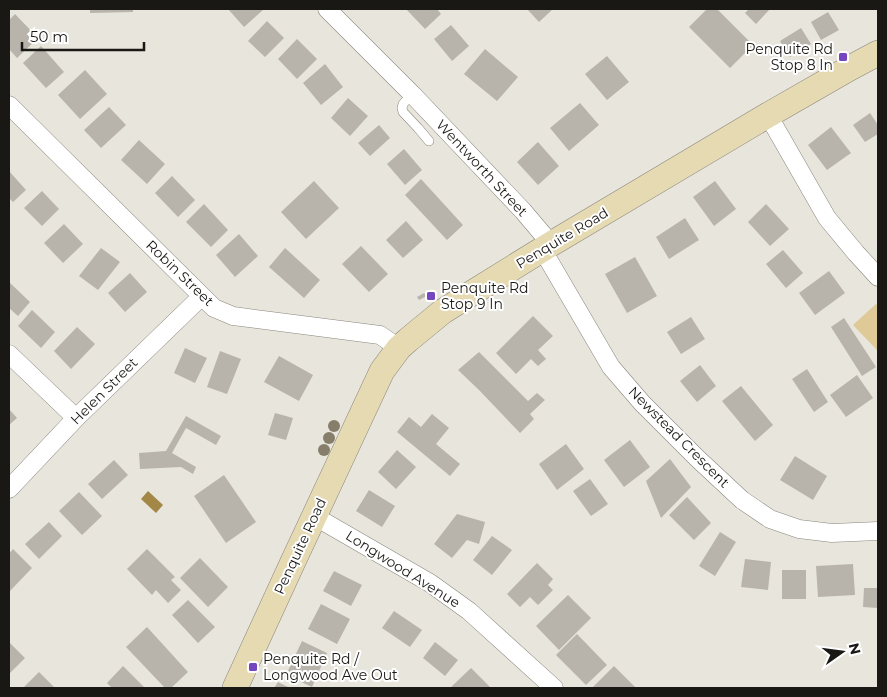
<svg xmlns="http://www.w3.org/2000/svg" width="887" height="697" viewBox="0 0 887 697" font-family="Montserrat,sans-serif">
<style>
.green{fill:#dec997}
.water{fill:#a28746}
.building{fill:#b8b4ac}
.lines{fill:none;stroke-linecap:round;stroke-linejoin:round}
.lane-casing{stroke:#89867e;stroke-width:10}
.street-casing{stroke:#89867e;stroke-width:19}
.secondary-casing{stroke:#89867e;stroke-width:26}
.lane{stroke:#fff;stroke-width:9}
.street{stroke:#fff;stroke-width:18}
.secondary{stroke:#e5dab2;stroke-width:25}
.tree{fill:#867e6a}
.poi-dot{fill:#7546be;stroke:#fff;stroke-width:2}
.labels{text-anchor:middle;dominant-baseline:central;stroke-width:4;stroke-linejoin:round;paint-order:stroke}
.poi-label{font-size:14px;fill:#191815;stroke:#fff;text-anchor:start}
.street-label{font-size:14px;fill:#191815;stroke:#fff}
</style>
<rect width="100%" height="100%" fill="#e8e5dc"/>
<!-- green -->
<path class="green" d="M876 304 878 306V351L853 325Z"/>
<!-- water -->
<path class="water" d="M148 491 163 505 156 513 141 499Z"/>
<!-- building -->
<path class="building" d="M90 9H133V12L90 13Z
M228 9H264L244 27Z
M406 9H437L441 14 425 29Z
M527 9H553L539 22Z
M707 9H717L753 45 730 68 689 27Z
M749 9H770L756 24 745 13Z
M828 12 839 30 821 40 811 22Z
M15 14 38 38 17 58 9 49V20Z
M267 21 284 38 265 57 248 41Z
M451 25 469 46 452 61 434 39Z
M801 28 811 44 790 57 780 41Z
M297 39 317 59 297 79 278 59Z
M41 46 64 72 46 88 23 63Z
M485 49 518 77 497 101 464 74Z
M607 56 629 82 607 100 585 74Z
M325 64 343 87 321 105 303 83Z
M85 70 107 94 80 119 58 95Z
M348 98 368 116 350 136 331 118Z
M580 103 599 125 569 151 550 128Z
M109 107 126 125 101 148 84 130Z
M870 113 878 125V134L865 142 853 125Z
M379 125 390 138 370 156 358 143Z
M831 127 851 153 827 170 808 145Z
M139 140 165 164 147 184 121 160Z
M538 142 559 166 538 185 517 162Z
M404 149 422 170 405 185 387 164Z
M9 171 26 190 13 202 9 198Z
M172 176 195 200 178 217 155 193Z
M421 179 463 225 447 240 405 195Z
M314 181 339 208 306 239 281 212Z
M715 181 736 209 714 226 693 197Z
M42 191 59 209 42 226 24 208Z
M204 204 228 230 211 247 186 222Z
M766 204 789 229 770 246 748 222Z
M685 218 699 240 669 259 656 237Z
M406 221 423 240 403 258 386 240Z
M64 224 83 244 63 263 44 243Z
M239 234 258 256 235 277 216 255Z
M361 246 388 274 369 292 342 264Z
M101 248 120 262 98 290 79 276Z
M285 248 320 280 304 298 269 267Z
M783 250 803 273 786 288 766 264Z
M635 257 657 296 627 313 605 274Z
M829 271 845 293 815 315 799 293Z
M130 273 147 292 125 312 108 293Z
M9 282 30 302 18 316 9 308Z
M424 293 427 296 419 300 417 297Z
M32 310 55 332 41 348 18 326Z
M533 316 553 336 538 350 546 359 538 366 531 359 516 374 496 353Z
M691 317 705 339 681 354 667 332Z
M844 318 876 367 862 376 831 327Z
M77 327 95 344 71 369 54 351Z
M185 348 207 358 195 383 174 373Z
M220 351 241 359 227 394 207 387Z
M479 352 528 401 537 393 545 400 530 414 534 419 520 433 479 390 458 370Z
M279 356 313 375 299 401 264 382Z
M700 365 716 386 697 402 680 381Z
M807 369 828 402 814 412 792 379Z
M857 375 873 398 846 417 830 395Z
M741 386 773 425 755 441 722 401Z
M9 409 17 418 9 425Z
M275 413 293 418 286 440 268 435Z
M432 414 449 428 436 444 460 464 450 476 397 432 409 417 421 427Z
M186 416 221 436 216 445 186 428 172 453 196 467 193 474 181 467 140 469 139 453 166 451Z
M630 440 650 467 624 487 604 460Z
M566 444 584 469 557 490 539 464Z
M397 450 416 467 396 489 378 472Z
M795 456 827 476 813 500 780 480Z
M670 459 691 487 661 518 646 481Z
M114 460 128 475 102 499 88 484Z
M224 475 256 522 226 543 194 496Z
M590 479 608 504 591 516 573 491Z
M369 490 395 506 382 527 356 511Z
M79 492 102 516 82 535 59 511Z
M687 497 711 523 694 540 669 515Z
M457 514 485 522 479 544 467 540 452 558 434 544Z
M49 522 62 536 39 559 25 544Z
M720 532 736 542 715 576 699 566Z
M492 536 512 550 492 575 473 560Z
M13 549 32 568 9 592V554Z
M147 549 175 577 171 580 181 590 168 603 156 590 152 595 127 569Z
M200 558 228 587 208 607 180 578Z
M745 559 771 562 768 590 741 587Z
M537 563 553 579 548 585 553 590 538 605 530 597 520 607 507 594Z
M853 564 855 595 818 597 816 566Z
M782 570H806V599H782Z
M334 571 362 585 351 606 323 591Z
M864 588H878V608L863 607Z
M568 595 591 618 559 650 536 626Z
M188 600 215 627 198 643 172 615Z
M321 604 350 619 337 644 308 629Z
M394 611 422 630 410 647 382 628Z
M147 627 188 672 171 688H165L126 647Z
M577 634 607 665 586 685 556 655Z
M302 641 327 653 312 687 286 675Z
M435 642 458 660 445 676 423 658Z
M10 643 25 658 9 674V644Z
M123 666 145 688H112L107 683Z
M614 666 636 688H592Z
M471 668 491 688H450Z
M39 672 55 688H23Z
M278 682 290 688H274Z"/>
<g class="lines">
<!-- lane casing -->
<g class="lane-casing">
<path id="lane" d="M412 94 403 104 402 108 403 112 418 128 429 141"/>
</g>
<!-- street casing -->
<g class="street-casing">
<path id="street" d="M327 9 412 94 523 211 551 244
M9 105 214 308 233 316 380 335 399 348
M768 115 827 218 856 253 878 277
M542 249 611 367 642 403 698 459 742 500 770 519 799 529 832 533 878 531
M9 354 76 418
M9 489 76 418 202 296
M314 516 430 583 469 611 554 688"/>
</g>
<!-- secondary casing -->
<g class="secondary-casing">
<path id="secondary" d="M235 688 291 566 382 371 399 348 408 340 442 312 472 293 551 244 768 115 850 68 878 53"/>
</g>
<!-- lane -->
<use href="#lane" class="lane"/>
<!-- street -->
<use href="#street" class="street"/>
<!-- secondary -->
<use href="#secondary" class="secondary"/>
</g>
<!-- trees -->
<g class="tree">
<circle cx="334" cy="426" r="6"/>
<circle cx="329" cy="438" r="6"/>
<circle cx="324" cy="450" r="6"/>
</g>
<!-- markers -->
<g class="poi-dot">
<rect x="838" y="52" width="10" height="10" rx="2.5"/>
<rect x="426" y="291" width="10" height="10" rx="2.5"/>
<rect x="248" y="662" width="10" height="10" rx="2.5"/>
</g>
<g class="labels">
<!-- poi labels -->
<g class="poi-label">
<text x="833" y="49" text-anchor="end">Penquite Rd<tspan x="833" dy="16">Stop 8 In</tspan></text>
<text x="441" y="288">Penquite Rd<tspan x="441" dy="16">Stop 9 In</tspan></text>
<text x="263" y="659">Penquite Rd /<tspan x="263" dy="16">Longwood Ave Out</tspan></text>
</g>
<!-- street labels -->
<g class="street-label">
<text transform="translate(482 168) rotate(47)">Wentworth Street</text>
<text transform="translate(562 238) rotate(-31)">Penquite Road</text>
<text transform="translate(180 273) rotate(44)">Robin Street</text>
<text transform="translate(104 391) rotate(-45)">Helen Street</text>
<text transform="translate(679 437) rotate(45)">Newstead Crescent</text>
<text transform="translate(300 546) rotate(-65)">Penquite Road</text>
<text transform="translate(403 569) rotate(32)">Longwood Avenue</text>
</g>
</g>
<!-- border -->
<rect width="887" height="697" fill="none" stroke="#191815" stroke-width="20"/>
<!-- north arrow -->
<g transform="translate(842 652) rotate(76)" stroke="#ffffff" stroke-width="4" paint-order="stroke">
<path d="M0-4L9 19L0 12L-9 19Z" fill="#191815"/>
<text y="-8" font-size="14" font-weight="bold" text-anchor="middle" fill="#191815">N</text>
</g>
<!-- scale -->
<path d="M22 42v8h122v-8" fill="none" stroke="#191815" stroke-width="2.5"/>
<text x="30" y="42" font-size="15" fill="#191815" stroke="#ffffff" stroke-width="4" paint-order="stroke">50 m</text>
</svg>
